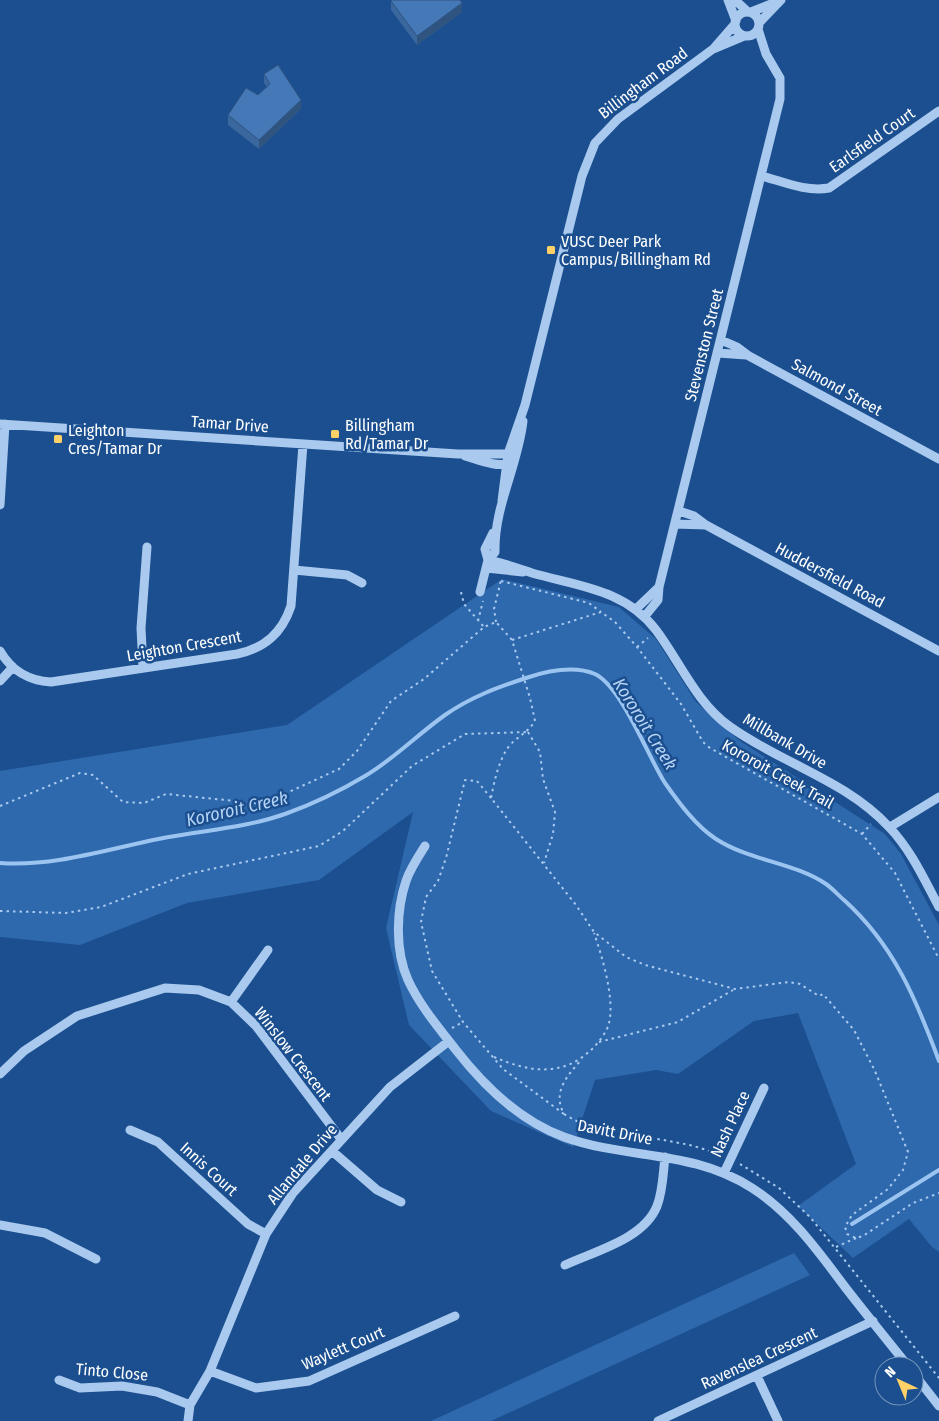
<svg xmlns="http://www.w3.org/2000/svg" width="939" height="1421" viewBox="0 0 939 1421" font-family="'Fira Sans Condensed',sans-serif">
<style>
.green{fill:#2e69ad}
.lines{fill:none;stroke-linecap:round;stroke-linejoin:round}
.stream{stroke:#9cc4f0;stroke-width:4}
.path{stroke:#a9c9ee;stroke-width:2;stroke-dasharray:2.5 4;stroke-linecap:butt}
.minor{stroke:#a9c9ee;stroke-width:9}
.wall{fill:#3a679d}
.shaded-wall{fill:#305480}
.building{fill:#4478b7;stroke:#305480}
.poi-dot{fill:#ffd166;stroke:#1b4f8f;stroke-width:2}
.labels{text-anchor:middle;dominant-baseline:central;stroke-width:5;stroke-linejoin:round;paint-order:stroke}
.street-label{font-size:16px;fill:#fff;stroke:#1b4f8f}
.poi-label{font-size:16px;fill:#fff;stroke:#1b4f8f;text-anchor:start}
.water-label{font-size:18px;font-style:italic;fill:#b5d3f5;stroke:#1b4f8f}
</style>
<rect width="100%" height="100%" fill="#1b4f8f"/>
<!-- green -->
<path class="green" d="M502 579 619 607 656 639 696 702 740 741 885 834 901 854 939 925V1252L932 1247 909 1219 853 1258 798 1206 856 1164 798 1013 754 1021 678 1074 656 1070 595 1080 573 1147 491 1111 409 1025 386 928 413 812 319 880 187 903 80 945 0 937V771L287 725Z
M794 1253 810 1275 491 1421H431Z"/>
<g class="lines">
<!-- stream -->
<path class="stream" d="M0 863C58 867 113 847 169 837 208 830 248 827 285 814 313 804 340 791 365 776 394 759 418 734 445 715 471 697 496 688 526 678 547 671 573 665 595 674 622 687 648 757 665 783 679 803 696 826 716 839 750 861 793 862 826 884 832 888 838 895 844 900 894 945 916 999 939 1061
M852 1224 939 1170"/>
<!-- path -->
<path class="path" d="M501 581 589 603 601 612
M461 592 464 604 484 627
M478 621 483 601
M496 622 494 609 501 580
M512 640 601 612 615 622 637 647 681 704 703 742 710 748 862 834 895 873 939 959
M637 647 648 638
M528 732 540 752 543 779 555 812 553 834 544 863
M491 798 477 781 465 780 446 858 438 881 426 897 421 922 432 971 463 1022 503 1069 564 1114C552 1092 567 1076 582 1059
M0 806 80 773 93 775 123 802 144 803 166 794 255 803 278 797 339 769 357 751 391 701 424 679 484 627 496 622 512 640 530 698 535 721C527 734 514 738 507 749 498 763 494 783 491 798L576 905 594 932 626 957 645 965 735 989 789 982 800 984 819 996 823 994 854 1030 875 1071 908 1152 903 1170 888 1189 852 1215 845 1227 847 1234 856 1238 863 1236 913 1203 939 1193
M862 834 871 824
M0 911 66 913 101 907 188 874 319 846 343 831 412 766 465 734 528 732
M452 1028 463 1022
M599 1042 678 1022 733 990
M494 1057C529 1072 563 1078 593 1048 599 1042 607 1032 609 1023 615 999 602 956 594 933
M564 1114C600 1137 639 1134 679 1143 693 1145 707 1150 720 1155
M740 1164 779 1188 810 1217 939 1378
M836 1247 856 1238"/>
<!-- minor -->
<path class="minor" d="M728 0 736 21
M735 0 748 12
M751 12 781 0
M735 24a12 12 0 1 1 24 0a12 12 0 1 1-24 0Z
M759 23 781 0
M715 47 735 24
M762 176C784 182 806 192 829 188L939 111
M721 340 737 347 749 356 939 459
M718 353 746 355
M0 424 458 454H508
M465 456C479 460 497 468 511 463
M502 501 508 454 525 405 582 176 595 143 618 119 713 49 744 36
M0 505 5 424
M679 511 694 516 706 525 939 651
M675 524 706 525
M488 560C504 563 517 568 532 573 577 586 625 589 656 630 680 662 696 702 729 726 780 763 846 780 889 827 911 850 924 879 939 907
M488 560 485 549 493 533
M486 568 523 572
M294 570 347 575 362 583
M480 592 488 560 495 552C494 506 518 466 523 421
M636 609 659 587
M645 616 658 600 659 587 780 99V78L766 54 758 29
M0 651C11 670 29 681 51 682L237 654C265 648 282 633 291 606L303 444
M143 668 141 628 147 547
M0 681 13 667
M890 827 939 797
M425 846C418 857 410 869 406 881 396 911 395 951 408 980 420 1006 439 1028 456 1050 484 1086 520 1121 564 1137 628 1160 691 1149 752 1188 791 1213 818 1251 845 1287 866 1314 887 1340 908 1366
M231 1002 268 950
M0 1074 24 1051 77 1016 165 988 199 990 231 1002 256 1026 341 1139
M130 1130 158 1142 248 1224 266 1234
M332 1151 377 1190 401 1202
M724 1173 764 1088
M0 1225 45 1233 96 1259
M565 1265C595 1251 644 1239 657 1206 663 1191 663 1173 665 1157
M210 1371 256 1388 309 1381 455 1316
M914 1374 939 1406
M757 1376 778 1421
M59 1380 80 1388 122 1386 157 1392 190 1405
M188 1421 190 1405 210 1371 266 1234 293 1193 390 1087 449 1041
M658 1421 873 1321"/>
</g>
<!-- wall -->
<path class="wall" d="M391 1 462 12 417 45 391 10Z
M264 74 301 109 259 149 228 125V115L258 95 267 87 264 83Z"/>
<!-- shaded-wall -->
<path class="shaded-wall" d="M462 3V12L417 45V36Z
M301 100V109L259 149V140Z"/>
<!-- building -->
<path class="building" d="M392 0H460L462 3 417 36 391 1Z
M278 65 301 100 259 140 228 115 246 88 258 95 270 84 264 74Z"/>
<!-- markers -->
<g class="poi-dot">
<rect x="546" y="245" width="10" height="10" rx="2.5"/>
<rect x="330" y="429" width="10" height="10" rx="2.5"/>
<rect x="53" y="434" width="10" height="10" rx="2.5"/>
</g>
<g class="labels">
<!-- street labels -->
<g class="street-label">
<text transform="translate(643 83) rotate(-37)">Billingham Road</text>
<text transform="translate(872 140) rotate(-35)">Earlsfield Court</text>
<text transform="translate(704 345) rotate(-76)">Stevenston Street</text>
<text transform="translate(837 387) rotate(29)">Salmond Street</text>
<text transform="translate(230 424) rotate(4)">Tamar Drive</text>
<text transform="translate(830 575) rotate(28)">Huddersfield Road</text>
<text transform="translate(184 646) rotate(-10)">Leighton Crescent</text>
<text transform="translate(785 741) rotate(30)">Millbank Drive</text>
<text transform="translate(778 774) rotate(29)">Kororoit Creek Trail</text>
<text transform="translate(293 1054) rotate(52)">Winslow Crescent</text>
<text transform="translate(730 1124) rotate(-65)">Nash Place</text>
<text transform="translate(615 1132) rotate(11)">Davitt Drive</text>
<text transform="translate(302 1164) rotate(-50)">Allandale Drive</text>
<text transform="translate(209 1169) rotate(42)">Innis Court</text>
<text transform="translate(343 1348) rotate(-23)">Waylett Court</text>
<text transform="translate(759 1358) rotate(-25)">Ravenslea Crescent</text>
<text transform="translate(112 1372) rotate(5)">Tinto Close</text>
</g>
<!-- poi labels -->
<g class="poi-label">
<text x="561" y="241">VUSC Deer Park<tspan x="561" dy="18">Campus/Billingham Rd</tspan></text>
<text x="345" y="425">Billingham<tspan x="345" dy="18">Rd/Tamar Dr</tspan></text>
<text x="68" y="430">Leighton<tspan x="68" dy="18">Cres/Tamar Dr</tspan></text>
</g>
<!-- water labels -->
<g class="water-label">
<text transform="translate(645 724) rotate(58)">Kororoit Creek</text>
<text transform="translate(237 809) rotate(-13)">Kororoit Creek</text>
</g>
</g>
<!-- north arrow -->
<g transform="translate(899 1381) rotate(316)"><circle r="24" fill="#1b4f8f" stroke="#7695bc"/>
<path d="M0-4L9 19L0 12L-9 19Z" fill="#ffd166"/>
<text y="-8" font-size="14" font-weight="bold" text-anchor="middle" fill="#ffffff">N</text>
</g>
</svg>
